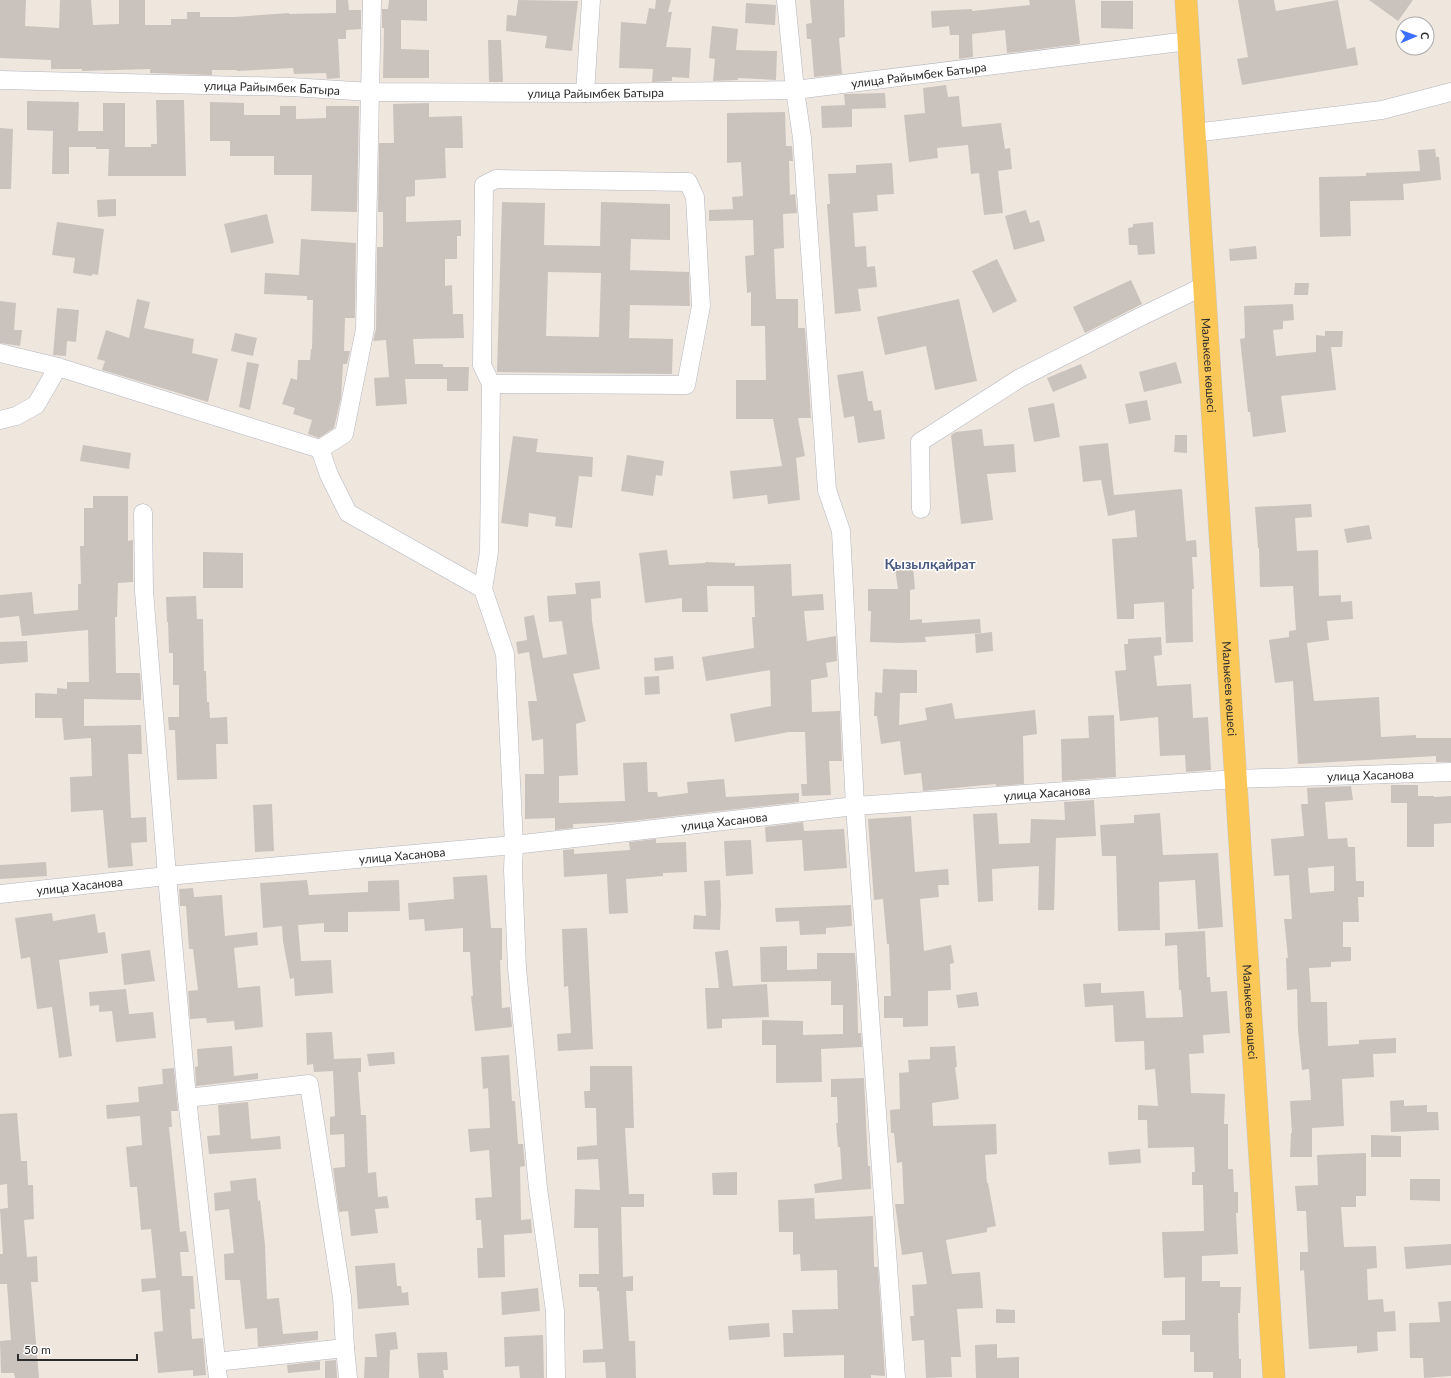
<svg xmlns="http://www.w3.org/2000/svg" width="1451" height="1378" viewBox="0 0 1451 1378" font-family="Lato,sans-serif">
<style>
.building{fill:#cac3bd;fill-rule:evenodd}
.lines{fill:none;stroke-linecap:round;stroke-linejoin:round}
.minor-casing{stroke:#b2b6c1;stroke-width:19}
.major-casing{stroke:#c8c8c8;stroke-width:23}
.minor{stroke:#fff;stroke-width:18}
.major{stroke:#fbc757;stroke-width:22}
.labels{text-anchor:middle;dominant-baseline:central;stroke-width:3;stroke-linejoin:round;paint-order:stroke}
.street-label{font-size:12px;fill:#2c2c2c;stroke:#fff}
.quarter-label{font-size:14px;font-weight:bold;fill:#495881;stroke:#fff}
</style>
<rect width="100%" height="100%" fill="#efe6de"/>
<!-- building -->
<path class="building" d="M0 0H26L25 26 59 28 60 0H91L93 25 119 24V0H145V25H171V19H187V12H200V17H234L289 13V14L336 13V0H348L349 10H361V29L346 30V39H338L340 78 327 79 326 73 294 74 293 68 237 71V70H212V75L150 73V69L82 71V69H51V60L0 58Z
M389 0H427V21L401 20V49L429 50V78H383L384 28H382V9H388Z
M518 0 578 1 572 51 545 48 547 36 506 31 507 15 516 16Z
M656 0H671L668 12H672L666 47 691 48 689 78 672 77V81L652 82 653 69 619 68 621 22 646 24 649 8 655 9Z
M810 0H844L845 37 839 38 842 74 814 77 811 39H807L806 24 812 23Z
M1029 0H1075L1080 44 1007 53 1005 30 972 34 973 57 959 59V35H950L949 26 932 28 931 11 972 9V11L1030 5Z
M1238 0H1274L1276 11 1338 0 1347 49 1355 47 1358 65 1242 85 1237 59 1248 57Z
M1369 0H1413L1398 21Z
M1101 1H1133V29L1101 28Z
M746 3 776 5 775 25 745 23Z
M712 26 738 29 736 50 777 51 776 80 738 78V80L713 81 715 59 709 58Z
M488 40H501L503 82H489Z
M946 85 948 97 959 96 962 127 1001 123 1005 149 1010 148 1012 169 998 171 1003 213 984 215 979 173 971 174 968 145 937 148 938 158 909 162 904 115 925 113 923 88Z
M885 93 886 108 852 109V127L822 128 821 106 845 105 844 94Z
M156 100H184L186 176H108L109 149H96V147H69V174H52L53 131 27 130V101L79 102 78 131H103V103H125V147H151V144H157Z
M210 102 244 103V115H280V106H296V119L326 118V106H359L357 212 311 211 312 175H274V156H230V141H210Z
M429 103V117L462 116 463 148H445L446 178 415 180V196L406 197V222L461 220V236H457V259H445V286L452 285 453 314H463L464 338 413 339 415 364H443V367H469L468 391H447V379H405L407 404 376 406 374 378 389 377 386 340 373 341 376 329 377 247H383V212H378L379 143H394L393 104Z
M785 112 786 146H792L793 161H789L790 195 795 194 797 213 783 214 784 248 774 249 776 299H798V328H805L811 418H798L805 456 796 458 800 500 768 504 767 495 733 499 730 471 782 466 773 419H736V380H766L765 326H751V292L747 293 745 256 754 255 753 220 709 221V210L733 209 732 197 743 196 741 162 727 163V113Z
M0 128 13 129 11 189H0Z
M1435 149 1436 157H1439L1441 180 1403 184 1404 200 1350 201 1351 236 1320 237 1319 177 1366 176V173L1420 171 1418 150Z
M892 163 894 194 877 195 878 211 853 213 855 247 866 246 867 267 875 266 877 287 858 289 861 311 835 314 827 204H830L828 174 856 173V165Z
M116 199V216L98 217 97 200Z
M502 202 545 203 544 245 600 246 601 202 670 204V240L631 239 630 270 689 272 690 306 630 305 629 338 673 339 672 374 497 372ZM548 272 601 273 599 337 546 336Z
M1026 210 1030 223 1039 220 1045 241 1014 250 1005 216Z
M267 214 274 243 231 253 224 224Z
M57 222 104 229 98 275 92 274V276L73 273 75 258 52 255Z
M1153 222 1155 254 1138 255 1137 245H1129L1128 228 1133 227V224Z
M301 239 356 243 355 318H345L344 351H350L347 364H343L341 398 334 428 319 438 308 434 312 420 293 414 295 408 282 404 291 378 297 380 298 360H310L311 349H312L313 300H307V296L264 294 265 273 299 275Z
M1256 246 1257 259 1230 261 1229 249Z
M997 259 1017 301 993 313 972 271Z
M1131 280 1142 304 1085 333 1073 307Z
M1295 283H1309L1308 295H1294Z
M137 299 150 302 144 328 194 339 192 353 218 359 208 402 102 370 105 361 97 359 106 330 129 338Z
M959 299 977 381 935 390 926 346 885 355 877 317Z
M0 301 16 303 14 330H22L20 346 0 343Z
M1293 304 1294 320 1283 321V329L1273 330 1276 356 1316 352V335L1325 336V331H1343L1342 347H1331L1336 390 1281 396 1286 432 1253 437 1250 412H1248L1240 339 1245 338 1244 306Z
M57 308 79 310 76 342 67 341 66 356 53 355Z
M235 333 257 338 253 356 231 351Z
M247 362 259 364 250 410 239 407Z
M1176 362 1182 383 1144 392 1139 372Z
M1081 364 1087 378 1053 392 1047 378Z
M863 371 868 401H872L874 411 881 410 885 439 858 443 854 416 844 418 837 375Z
M1147 400 1151 420 1129 424 1125 404Z
M1054 403 1060 437 1034 442 1028 408Z
M982 429 984 446 1014 444 1016 472 987 474 993 520 961 524 951 435 956 432Z
M1175 435H1187V453L1174 452Z
M513 436 538 439 536 452 593 457 592 477 579 476 572 528 555 526 556 517 529 513 528 527 501 523Z
M1108 443 1114 495 1182 489 1186 541 1196 540 1197 557H1192L1194 589H1192L1193 642 1166 643 1164 602 1134 604V619H1117L1112 539 1137 537 1135 510 1108 516 1101 480 1083 482 1079 446Z
M83 445 131 453 129 469 80 461Z
M627 455 664 461 662 476 656 475 653 496 621 491Z
M93 496H128V541L133 540V582L118 583 117 617H115L116 673H140L141 687V700L84 699V726L141 725 142 754H128L131 818 146 817 147 842 131 843 133 866 108 868 103 810 71 812 70 777 92 776 91 738 64 740 62 718H35V693L57 694V688L67 689V682H89L88 630 22 636 19 616 0 618V595L32 592 34 614 78 610V584H81L80 546H84V508H93Z
M1311 504 1312 517 1295 518 1297 551 1318 550 1319 596 1341 595V602L1352 601 1353 619 1327 621 1329 640 1307 643 1314 701 1379 697 1381 737 1416 735V738H1451V762H1436V756L1298 764 1293 681 1275 683 1269 640 1289 637V631L1296 630 1293 586 1260 587 1259 548H1258L1255 507Z
M1369 525 1372 539 1347 543 1344 529Z
M667 550 669 565 705 563V562L735 563V566L791 564 792 596 823 594 824 610 804 611 807 641 836 636 837 661 826 663 828 677 811 680 812 712 840 711 842 761H829L831 795 802 796 801 784H807L805 732H789L735 742 730 714 771 706 770 670 706 681 702 657 754 648 752 617H755L754 586H707L708 612H682V598L645 603 639 553Z
M203 552 243 553V588H203Z
M913 566 915 589 910 590V620L922 619V623L980 619 981 633 925 637 926 642 900 643 870 642 871 611H868V589H898L895 568Z
M600 581 601 598 591 599 592 621 600 669 573 674 586 721 576 724 578 775 559 776V803L625 801 623 763 647 762 648 792H657L658 797 688 793 687 782 724 779 726 797 799 793V802L622 822 573 824V828L555 830V818L525 819V774H544L543 739 532 741 528 701H537L529 652 518 654 516 642 527 640 524 617 534 615 543 658 567 654 562 621 549 622 547 596 576 594 575 583Z
M196 596 197 619H203L204 671H206L207 702H209L210 718 227 717 228 744H216L217 779 177 780 175 730H169L168 717H179V685H173V653H169L168 622H167L166 597Z
M992 632 993 651 976 653 975 634Z
M1161 637 1162 655 1154 656 1157 686 1191 684 1193 718 1208 717 1211 770 1186 772 1185 755 1160 756 1158 717 1120 721 1115 671 1126 670 1124 644H1128V639Z
M27 641 28 662 0 664V642Z
M673 656 674 669 655 671 654 658Z
M883 669 917 670V693H900L899 725 927 720 925 708 952 703 955 719 1035 710 1037 734 1023 736 1024 784 996 786V784L923 791 921 773 904 775 900 741 881 744 877 716H874L875 692 882 693Z
M659 676 660 694 645 695 644 677Z
M1114 715 1116 777 1062 781 1061 739 1089 738 1088 716Z
M1391 785H1418V796H1434V797L1451 796V823L1434 824V847H1407V803H1391Z
M1351 786 1353 800 1325 802 1328 839 1347 838 1348 847H1355L1356 881H1364V897H1358L1359 922H1343V947H1351V961L1331 962V967L1309 968 1311 1002H1327L1328 1046 1359 1044V1040L1396 1038V1053L1373 1054 1374 1077 1342 1079 1344 1126 1312 1128V1157H1290L1291 1133H1292L1290 1101 1311 1100 1309 1069 1302 1070 1298 1030 1297 989 1287 990 1286 958H1288L1284 919H1292L1289 875 1274 876 1271 839 1304 836 1301 804H1308L1307 788ZM1334 866V891L1310 893 1308 868Z
M1094 800 1096 836 1056 838 1054 910H1038L1039 866 992 869 993 901 978 902 973 814 997 813 999 844 1030 843 1031 819 1065 820 1064 802Z
M272 804 274 851 255 852 253 805Z
M1160 813 1163 855 1218 853 1223 927 1198 929 1195 880 1159 882 1160 930 1118 931 1116 856H1102L1100 825 1134 823V815Z
M911 816 915 872 948 869 949 885H938L939 897 920 899 924 951 951 945 954 963 950 964 951 990 928 991V1026L903 1027V1018H884V996H891L889 944H887L883 899 874 900 868 819Z
M803 822 804 831 844 829 847 868 804 871 802 840 766 842 765 827Z
M656 839V843L686 842 687 872 663 873V876L626 879 628 913 609 914 607 874 564 877 563 850 574 849V854L630 850 629 842Z
M751 840 753 874 726 876 724 841Z
M46 862 47 876 0 879V865Z
M487 875 491 928H502V960H500L502 1008 510 1007 512 1027 475 1031 471 996H473L470 952H463V928L425 931 424 919 409 920 408 903 454 899 453 877Z
M307 880 309 895 368 892V881L399 880 400 911 348 912V932H324V923L298 925 301 961 331 960 333 993 295 996 294 978 290 979 283 941 282 926 263 928 260 883Z
M720 880 721 905 720 930 693 929 694 915 706 916 704 881Z
M193 888 194 897 222 895 225 936 257 932 258 945 234 948 238 988 260 986 263 1027 235 1030 234 1021 207 1023 206 1018 190 1019 188 991 198 990 193 949H189L186 906H180L179 889Z
M851 905 852 926 826 928V934L800 935 799 921 776 922 775 908Z
M52 913 53 921 95 914 98 933 105 932 108 953 59 960 72 1056 59 1058 52 1007 37 1009 30 957 21 959 15 918Z
M587 928 593 1049 558 1051 557 1034 571 1033 568 986 564 987 562 929Z
M1205 931 1207 977H1210L1211 992 1227 991 1230 1033 1203 1035 1204 1053 1189 1054 1191 1093 1225 1094 1224 1124H1228V1169H1233L1234 1192H1238V1213H1236L1238 1254 1202 1256V1281H1220V1287H1241L1240 1313H1238L1239 1359H1241V1378H1213V1372H1194V1352H1190V1335H1162V1321L1185 1320V1277L1164 1278 1162 1232 1204 1231 1203 1185H1192V1172H1195L1194 1147 1148 1148 1147 1120H1138V1105L1158 1106 1155 1069 1145 1070 1144 1041 1115 1042 1113 1005 1085 1007 1083 984 1101 983V993L1144 991 1146 1018 1183 1017 1181 990H1179L1177 945 1165 946V933Z
M787 946V970L817 969V953H855L857 986 858 1033H861L862 1047 821 1049 822 1082 776 1083V1045H762V1020L803 1021V1035L843 1034V1005H831V981L761 982 760 947Z
M150 950 155 981 124 985 121 954Z
M728 950 733 986 767 984 769 1017 722 1019V1028L707 1029 705 988H719L715 952Z
M126 989 129 1014 153 1012 156 1038 116 1042 112 1011 99 1012V1005L90 1006 89 992Z
M977 992 979 1006 958 1008 956 995Z
M332 1032 334 1059 361 1058V1072H358L361 1115H366L368 1173 376 1172 378 1197 387 1196 389 1208 375 1209 378 1233 351 1236 348 1211 339 1212 333 1168 345 1167 344 1134 330 1135V1117L335 1116 333 1071 314 1072 313 1064 307 1065 306 1033Z
M232 1046 234 1076 258 1073V1079L196 1086 195 1067 198 1066 197 1049Z
M955 1046 957 1067H955L959 1099 932 1103 933 1126 996 1124 997 1154 985 1155 987 1183H988L996 1226 987 1228V1232L946 1240 952 1274 980 1272 983 1308 957 1309 961 1357H951L952 1377 926 1378 924 1340 912 1341 910 1316H914L912 1285 927 1284 922 1252 902 1255 895 1204H904L902 1162 897 1163 894 1133H891L890 1110 900 1109 899 1073 909 1072 908 1060 930 1059V1047Z
M394 1052 395 1064 369 1066 367 1054Z
M509 1055 512 1101H515L518 1144H523L525 1166 520 1167 521 1220 531 1219 532 1233 504 1235 505 1277 478 1278 477 1248H483L481 1220H476L475 1198 492 1197 489 1150 470 1152 468 1129 490 1128 488 1088 483 1089 481 1057Z
M590 1066H632L634 1128H625L629 1194H644V1207H621L623 1277 633 1276V1291H626L629 1341H635L636 1378H606L605 1362 583 1363V1350L603 1349 599 1291H597V1287H579V1274H599L598 1228H574L575 1189 600 1190 598 1159 577 1160V1147L597 1145 596 1108H585L584 1091H590Z
M174 1068 178 1111H171L172 1127H169L180 1232 186 1231 189 1252H180L182 1276H193L195 1309H190L192 1339 203 1338 206 1375 193 1376V1370L158 1373 154 1332 163 1331 160 1290 142 1292 141 1279 156 1278 151 1229 141 1230 137 1187H130L126 1147 142 1145 140 1116 107 1119 106 1105 139 1102 138 1087 163 1084 162 1069Z
M864 1078 868 1166H870L871 1189 815 1193 814 1184 842 1179 840 1147H838L836 1123H838L837 1097H831V1079Z
M1404 1100V1106L1427 1105V1112H1438L1439 1130 1391 1132 1390 1101Z
M248 1102 251 1139 280 1136 281 1149 209 1154 207 1136 220 1135 218 1105Z
M17 1113 21 1161H27L28 1185H33L34 1219 24 1220 27 1257 37 1256 38 1282H31L39 1378H15L14 1373H1L0 1341 11 1340 7 1284H0V1254H3L0 1209 8 1208 7 1184 0 1185V1114Z
M1371 1135 1401 1136V1157H1371Z
M1140 1149 1141 1163 1109 1165 1108 1152Z
M1366 1153V1196H1356V1207H1341L1344 1247 1376 1246 1377 1268 1367 1269 1368 1300 1383 1299 1384 1312 1395 1311 1396 1331 1377 1332 1378 1351 1357 1353V1346L1309 1349 1304 1270 1300 1271V1252H1308L1306 1211H1297L1295 1186 1318 1185 1317 1155Z
M737 1172V1195H713L712 1173Z
M256 1178 258 1201 260 1200 265 1245 267 1299 279 1298 283 1334 318 1331V1340L258 1347 257 1328 245 1329 240 1280H225L224 1254 234 1253 229 1209 215 1211 214 1193 231 1191 230 1181Z
M1410 1179H1440V1201L1410 1200Z
M814 1198 815 1219 873 1216 874 1267H878L885 1376 871 1375V1378H844V1355L784 1357 783 1333H793L792 1310 838 1309 837 1270 801 1271 800 1254 793 1255V1232H779L778 1200Z
M1451 1244V1265L1406 1269 1404 1247Z
M395 1263 397 1286H401L402 1293 408 1292 409 1305 358 1309 355 1266Z
M538 1288 540 1311 502 1315 501 1292Z
M1451 1301V1376L1424 1378 1423 1358H1410L1409 1323 1440 1322 1438 1302Z
M996 1309 1015 1310V1323H996Z
M769 1323 770 1337 729 1340 728 1326Z
M396 1332 398 1349 390 1350 389 1378H364L365 1357H377L375 1334Z
M543 1335 544 1378H520L519 1366 505 1367 504 1337Z
M997 1344V1358L1019 1357V1378H976L975 1345Z
M447 1352 448 1370H443L444 1378H419L417 1353Z
M336 1360 337 1378H325V1361Z
M320 1361V1370L288 1373 287 1365Z"/>
<g class="lines">
<!-- minor casing -->
<g class="minor-casing">
<g id="minor">
<path d="M786 0 795 90 802 138 827 490 841 531 855 806 896 1378"/>
<path id="s1" d="M0 80 291 87 371 92 585 93 795 90 1188 41"/>
<path d="M585 93 591 0"/>
<path d="M1194 133 1382 110 1451 92"/>
<path d="M0 353 58 367 320 449 344 434 365 329 372 0"/>
<path d="M0 420 16 416 36 405 58 367"/>
<path d="M320 449 329 475 348 513 483 589 505 654 514 845 513 870 517 968 538 1188 555 1311 556 1378"/>
<path d="M921 509 920 442 1020 378 1138 318 1204 286"/>
<path d="M143 513 144 591 167 876 187 1098 218 1378"/>
<path d="M483 589 489 552 491 384 482 365 484 185 496 179 688 182 695 197 701 306 686 385 491 384"/>
<path id="s2" d="M0 894 167 876 514 845 855 806 1236 779 1451 772"/>
<path d="M187 1098 309 1084 342 1297 345 1348 216 1362"/>
<path d="M345 1348 348 1378"/>
</g>
</g>
<!-- major casing -->
<g class="major-casing">
<g id="major">
<path id="s3" d="M1186 0 1274 1378"/>
</g>
</g>
<!-- minor -->
<use href="#minor" class="minor"/>
<!-- major -->
<use href="#major" class="major"/>
</g>
<g class="labels">
<!-- street labels -->
<g class="street-label">
<text stroke="none"><textPath href="#s1" startOffset="920">улица Райымбек Батыра</textPath></text>
<text stroke="none"><textPath href="#s1" startOffset="272">улица Райымбек Батыра</textPath></text>
<text stroke="none"><textPath href="#s1" startOffset="596">улица Райымбек Батыра</textPath></text>
<text stroke="none"><textPath href="#s3" startOffset="366">Малькеев көшесі</textPath></text>
<text stroke="none"><textPath href="#s3" startOffset="690">Малькеев көшесі</textPath></text>
<text stroke="none"><textPath href="#s2" startOffset="1376">улица Хасанова</textPath></text>
<text stroke="none"><textPath href="#s2" startOffset="1052">улица Хасанова</textPath></text>
<text stroke="none"><textPath href="#s2" startOffset="728">улица Хасанова</textPath></text>
<text stroke="none"><textPath href="#s2" startOffset="404">улица Хасанова</textPath></text>
<text stroke="none"><textPath href="#s2" startOffset="80">улица Хасанова</textPath></text>
<text stroke="none"><textPath href="#s3" startOffset="1014">Малькеев көшесі</textPath></text>
</g>
<!-- quarter labels -->
<g class="quarter-label">
<text x="930" y="563">Қызылқайрат</text>
</g>
</g>
<!-- north arrow -->
<g transform="translate(1415 36) rotate(88)"><circle r="19" fill="#ffffff" stroke="#ababab"/>
<path d="M0-3L7 15L0 10L-7 15Z" fill="#3b70ff"/>
<text y="-6" font-size="11" font-weight="bold" text-anchor="middle" fill="#2c2c2c">С</text>
</g>
<!-- scale -->
<path d="M18 1354v6h119v-6" fill="none" stroke="#2c2c2c" stroke-width="2"/>
<text x="24" y="1354" font-size="12" fill="#2c2c2c" stroke="#ffffff" stroke-width="3" paint-order="stroke">50 m</text>
</svg>
